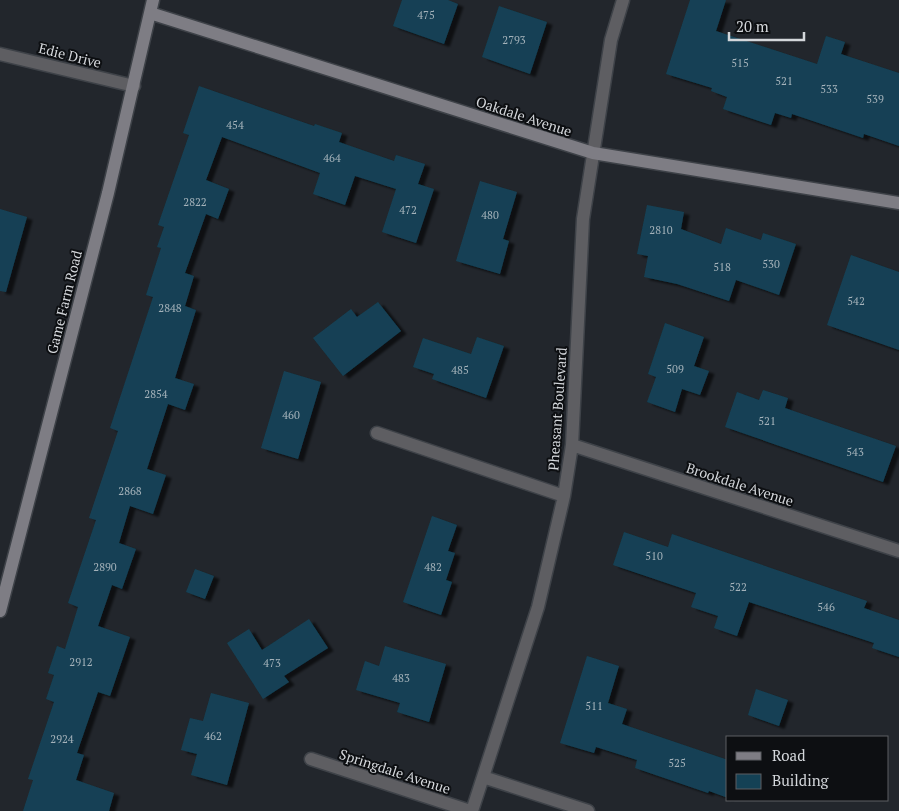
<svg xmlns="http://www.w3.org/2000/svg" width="899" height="811" viewBox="0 0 899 811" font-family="'PT Serif',serif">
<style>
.building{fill:#144155;filter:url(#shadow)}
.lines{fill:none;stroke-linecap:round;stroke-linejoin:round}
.street-casing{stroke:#3e4248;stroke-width:15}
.secondary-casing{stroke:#3e4248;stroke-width:15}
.street{stroke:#5e5e62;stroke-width:12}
.secondary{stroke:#7e7d84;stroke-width:12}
.labels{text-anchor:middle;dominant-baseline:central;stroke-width:4;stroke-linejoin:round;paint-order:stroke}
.number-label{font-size:11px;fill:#a4b2ba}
.street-label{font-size:14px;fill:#d4d7db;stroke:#0d0f12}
</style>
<defs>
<filter id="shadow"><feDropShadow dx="5.5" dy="3" stdDeviation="1" flood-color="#0009"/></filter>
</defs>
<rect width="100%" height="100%" fill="#22262c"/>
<!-- building -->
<path class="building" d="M402 0H448L458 4 444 44 393 26Z
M690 0H726L716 31 817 64 826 36 845 42 841 54 899 73V146L864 134 863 138 792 114 791 118 775 113 771 125 723 109 727 97 711 91 712 88 666 74Z
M499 6 547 22 530 74 482 57Z
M199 86 314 126 315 124 342 133 339 142 394 161 396 155 425 164 418 184 434 189 416 243 382 232 396 189 355 176 345 205 313 194 320 173 222 137 206 180 229 189 218 219 206 214 185 273 194 276 185 306 196 310 175 378 194 384 185 410 168 404 147 469 166 475 153 514 130 506 119 543 136 549 122 589 112 585 98 626 130 637 110 696 98 692 77 753 84 755 76 780 114 793 109 811H23L33 780 28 779 54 702 46 699 54 675 48 673 57 646 65 649 78 607 68 603 96 520 89 518 118 431 110 428 153 297 146 295 161 248 157 247 164 227 158 225 189 135 183 133Z
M480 181 517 192 503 239 509 241 500 274 456 261Z
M647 205 684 212 681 229 721 244 726 228 761 240 763 233 796 244 779 295 736 280 729 301 677 284 644 277 648 256 637 254Z
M0 209 27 217 6 292 0 291Z
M851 255 899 272V350L827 325Z
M378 302 401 331 343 376 313 338 351 309 357 317Z
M665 323 704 337 694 366 709 371 700 395 682 389 675 412 647 402 656 377 648 374Z
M477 337 504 346 486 398 432 379 434 374 413 367 423 338 471 354Z
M284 371 321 382 298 459 261 448Z
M763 390 788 398 785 408 896 446 883 482 725 427 737 392 759 400Z
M432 516 457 525 448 551 455 553 446 580 452 582 441 615 403 602Z
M624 532 668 547 672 534 867 601 864 608 899 620V657L872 648 874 643 749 602 737 636 714 628 718 616 691 607 696 593 613 565Z
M195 569 214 576 205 599 186 592Z
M309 619 328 648 284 676 289 682 263 699 227 643 249 629 262 650Z
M385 646 446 664 429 722 397 712 400 703 356 690 365 661 379 666Z
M587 656 619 666 608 703 627 709 622 724 728 760V798L709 791 708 793 635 768 637 760 596 747 594 753 560 743Z
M756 689 788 700 779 726 748 715Z
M211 693 249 703 227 785 191 775 197 754 181 750 190 718 203 721Z"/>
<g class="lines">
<!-- street casing -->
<g class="street-casing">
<path id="street" d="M0 54 134 86
M377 433 564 496
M572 445 899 551
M311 759 470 811
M483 777 588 811
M472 811 538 607 564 496 572 445 583 219 611 40 623 0"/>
</g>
<!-- secondary casing -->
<g class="secondary-casing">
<path id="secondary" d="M150 13 593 153 899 203
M0 611 108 193 153 0"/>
</g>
<!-- street -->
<use href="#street" class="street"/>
<!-- secondary -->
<use href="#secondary" class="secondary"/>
</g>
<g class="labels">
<!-- number labels -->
<g class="number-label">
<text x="426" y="15">475</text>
<text x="514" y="40">2793</text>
<text x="740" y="63">515</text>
<text x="784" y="81">521</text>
<text x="829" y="89">533</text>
<text x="875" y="99">539</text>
<text x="235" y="125">454</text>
<text x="332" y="158">464</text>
<text x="195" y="202">2822</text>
<text x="408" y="210">472</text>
<text x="490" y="215">480</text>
<text x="661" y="230">2810</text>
<text x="771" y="264">530</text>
<text x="722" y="267">518</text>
<text x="856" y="301">542</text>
<text x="170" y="308">2848</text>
<text x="675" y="369">509</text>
<text x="460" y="370">485</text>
<text x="156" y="394">2854</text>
<text x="291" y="415">460</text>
<text x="767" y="421">521</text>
<text x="855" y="452">543</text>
<text x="130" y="491">2868</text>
<text x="654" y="556">510</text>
<text x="105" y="567">2890</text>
<text x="433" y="567">482</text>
<text x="738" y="587">522</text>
<text x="826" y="607">546</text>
<text x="81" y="662">2912</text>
<text x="272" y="663">473</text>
<text x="401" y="678">483</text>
<text x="594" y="706">511</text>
<text x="213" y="736">462</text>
<text x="62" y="739">2924</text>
<text x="677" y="763">525</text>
</g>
<!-- street labels -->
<g class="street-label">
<text transform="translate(70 55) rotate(14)">Edie Drive</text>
<text transform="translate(524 116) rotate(18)">Oakdale Avenue</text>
<text transform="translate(64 302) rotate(-76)">Game Farm Road</text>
<text transform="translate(557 409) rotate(-86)">Pheasant Boulevard</text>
<text transform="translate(740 484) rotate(18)">Brookdale Avenue</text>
<text transform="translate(395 771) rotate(18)">Springdale Avenue</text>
</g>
</g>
<!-- legend -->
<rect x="726" y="736" width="162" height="65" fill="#0d0f12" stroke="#5d5f62"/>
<rect x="736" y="752" width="25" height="8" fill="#7e7d84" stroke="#5d5f62"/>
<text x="772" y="761" font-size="15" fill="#d4d7db">Road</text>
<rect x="736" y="774" width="25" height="15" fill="#144155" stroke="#5d5f62"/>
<text x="772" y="786" font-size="15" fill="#d4d7db">Building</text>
<!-- scale -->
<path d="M729 32v8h75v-8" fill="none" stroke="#d4d7db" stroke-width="2.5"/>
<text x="736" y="32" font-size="15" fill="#d4d7db" stroke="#0d0f12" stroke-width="4" paint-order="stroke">20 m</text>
</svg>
